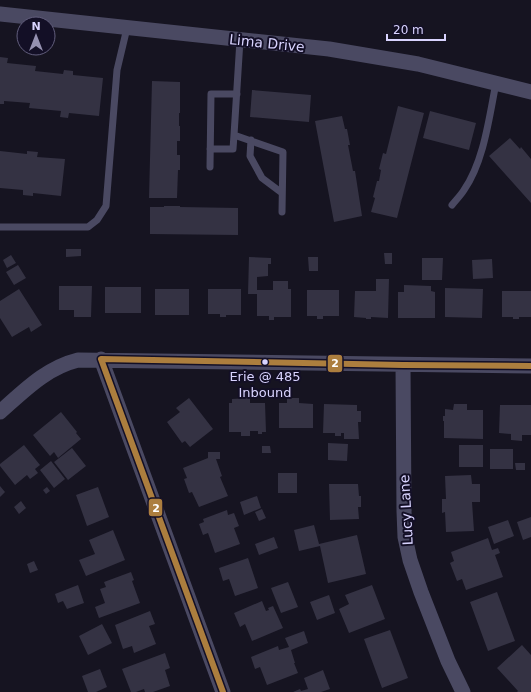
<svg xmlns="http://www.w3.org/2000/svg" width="531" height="692" viewBox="0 0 531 692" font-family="'DejaVu Sans',sans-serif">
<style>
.building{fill:#343243}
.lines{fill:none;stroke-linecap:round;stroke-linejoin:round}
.service{stroke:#4a4962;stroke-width:7}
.minor{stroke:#4a4962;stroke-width:15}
.bus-1-casing{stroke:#130f26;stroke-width:9}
.bus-1{stroke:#ac7e3e;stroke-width:6}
.bus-dot{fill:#d9d4ff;stroke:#130f26;stroke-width:1.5}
.labels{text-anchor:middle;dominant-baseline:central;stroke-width:4;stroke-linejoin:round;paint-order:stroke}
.bus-label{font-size:13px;fill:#d9d4ff;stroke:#130f26}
.street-label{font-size:14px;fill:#d9d4ff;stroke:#130f26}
.line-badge{stroke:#130f26;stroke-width:1.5}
.badge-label{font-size:11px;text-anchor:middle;font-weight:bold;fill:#fff}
</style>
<rect width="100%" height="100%" fill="#161421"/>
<!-- building -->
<path class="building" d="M0 57 8 58 7 63 36 66 35 71 63 74 64 70 73 71V75L103 78 99 116 69 113 68 118 60 117 61 111 29 108 30 103 4 101V104H0Z
M152 81 180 82V113H179V126H180V141H177V155H180V170H178L177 198H149Z
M252 90 311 95 309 122 250 117Z
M398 106 424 113 397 218 371 212 375 198 373 197 377 181H379L381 170 379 169 383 153 386 154Z
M430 111 476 123 469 150 423 138Z
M342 116 345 129H347L350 145H348L353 171H355L362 216 334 222 315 121Z
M510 138 520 149 521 147 531 159V203L489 156Z
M0 151 27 154V151L38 152 37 157 65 159 61 196 33 193V196L23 195V190L0 188Z
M164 206H180V207L238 208V235L150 234V207H164Z
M66 249H81V256L66 257Z
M384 253H392V264H385Z
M11 255 16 263 7 268 3 260Z
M249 257 271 258V264H268V276L257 277V290H273V281H288V289H291V317H274V320H269V316H257V294H248Z
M308 257H318V271H309Z
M422 258H443L442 280H422Z
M492 259 493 278 473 279 472 260Z
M18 265 26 278 14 285 6 272Z
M376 279H389L388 318 371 317V319H366V318L354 317 355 291H376Z
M404 285 431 286V291L435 292V318H398V292H404Z
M59 286H92L91 317H74V310H59Z
M105 287H141V313H105Z
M445 288 483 289 482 318 445 317Z
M19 289 42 325 31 332 29 327 12 337 0 318V301Z
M155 289H189V315H155Z
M208 289H241V315H226V317H220V314H208Z
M307 290H339V316H323V319H317V316H307Z
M502 291H531V317H519V319H513V317H502Z
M189 398 213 429 190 447 185 441 182 443 167 422 180 412 176 408Z
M250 398V403H265L266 432H262V434H258V431H250V436H241V432H229V403H232V399Z
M287 398H299V403L313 404V428H279V403H287Z
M324 404 357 405V411H361V422H358L359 439H344V433H341V436H335V433H323Z
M454 404H467V410H483V439L444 438V421H443V416H445V409L453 410Z
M500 405H531V435H522V441L511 440V434L499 433Z
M61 412 77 432 76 433 81 439 58 458 54 452 50 456 33 435Z
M328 443 348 444 347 461 328 460Z
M24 445 40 465 35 469 38 473 30 479 27 475 15 485 0 466V464Z
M459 445H483V467H459Z
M262 446H270L271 453H262Z
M72 448 86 466 68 480 54 462Z
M490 449H513V469H490Z
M208 452H220V459H216L222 476 220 477 228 496 199 507 192 492 189 493 184 479 187 478 183 468 208 458Z
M51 461 65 479 54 488 40 470Z
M515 463H525V470H516Z
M278 473H297V493H278Z
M471 475 472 484H480V502H472L474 531 446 532 445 512 442 513V499H446L445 476Z
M329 484H358L359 496H361V507H358L359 519 330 520Z
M0 486 5 492 0 497Z
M47 487 50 491 46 494 43 490Z
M98 487 109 517 87 526 76 495Z
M257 496 261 508 244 515 240 502Z
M21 501 26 508 19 514 14 507Z
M262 509 266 518 259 521 255 512Z
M227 510 228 515 234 513 239 526 234 528 240 544 215 553 208 533 203 535 199 524 204 522 203 519Z
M531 517V537L523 540 517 522Z
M508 520 514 536 494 544 488 527Z
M314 525 319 544 357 535 366 574 328 583 320 546 299 551 294 530Z
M113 530 125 560 86 576 79 560 95 554 89 540Z
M274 537 278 548 259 555 255 544Z
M488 538 492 550 498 548 500 553 495 555 503 577 466 590 462 579 457 581 450 563 454 561 451 552Z
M248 558 258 588 235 596 229 579 223 581 219 568Z
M34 561 38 570 30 573 27 564Z
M131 572 134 580 132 581 140 603 99 618 95 607 105 603 100 589 106 587 104 582Z
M288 582 298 607 281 613 271 588Z
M78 585 84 603 67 609 63 601 58 603 55 594Z
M372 585 385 619 349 633 339 609 349 604 345 595Z
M497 592 515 641 488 651 470 602Z
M329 595 335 613 317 620 310 602Z
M262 601 266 611 269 610 268 608 273 606 283 628 252 641 245 624 240 627 234 613Z
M150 611 155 624 149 626 156 644 134 653 132 646 123 649 115 625Z
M102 624 112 643 88 655 79 636Z
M390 630 408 678 382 688 364 639Z
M304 631 308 643 291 650 295 663H294L298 673 267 685 260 667 255 669 251 657 278 646 279 650 289 647 285 638Z
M522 645 531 655V692H517L518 691 497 668Z
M165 653 170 668 165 670 170 686 153 692H145L144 689 136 692H131L122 669Z
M100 669 107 687 96 692H88L82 676Z
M323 670 330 689 321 692H293L300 689 301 691 308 689 304 678Z"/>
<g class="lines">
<!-- service -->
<path class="service" d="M240 40 234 135 283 152 282 212
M251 140 250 156 262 178 282 193
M210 149H233L234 135
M210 167 211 94H237
M452 205C456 200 461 195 464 190 484 161 489 118 496 83
M0 227H88L97 220 106 206 117 70 127 28"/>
<!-- minor -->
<path class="minor" d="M0 14 329 49 418 64 531 92
M101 359 223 692
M403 365 404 511 405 537 410 560 421 592 448 661 463 692
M0 412C25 390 46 368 78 360L531 366"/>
<!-- bus-1 casing -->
<g class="bus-1-casing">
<path id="bus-1" d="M223 692 101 359 403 365 531 366"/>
</g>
<!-- bus-1 -->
<use href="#bus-1" class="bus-1"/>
</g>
<!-- markers -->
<circle class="bus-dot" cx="265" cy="362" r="3.5"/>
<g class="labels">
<!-- bus labels -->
<g class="bus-label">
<text x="265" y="376">Erie @ 485<tspan x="265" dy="16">Inbound</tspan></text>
</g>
<!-- street labels -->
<g class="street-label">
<text transform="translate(267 43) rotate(6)">Lima Drive</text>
<text transform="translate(406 510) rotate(-93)">Lucy Lane</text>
</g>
</g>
<g class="line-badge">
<rect x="327" y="354" width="16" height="19" rx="4" fill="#ac7e3e"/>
<rect x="148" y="498" width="15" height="19" rx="4" fill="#ac7e3e"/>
</g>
<g class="badge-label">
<text x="335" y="367">2</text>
<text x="156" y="512">2</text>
</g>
<!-- north arrow -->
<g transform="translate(36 36)"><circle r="19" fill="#130f26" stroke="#625e7d"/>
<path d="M0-3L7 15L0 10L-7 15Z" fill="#9591b1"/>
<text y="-6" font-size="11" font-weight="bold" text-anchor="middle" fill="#d9d4ff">N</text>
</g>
<!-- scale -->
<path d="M387 34v6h58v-6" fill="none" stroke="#d9d4ff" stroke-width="2"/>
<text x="393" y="34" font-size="12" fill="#d9d4ff" stroke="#130f26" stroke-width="3" paint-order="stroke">20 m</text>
</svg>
